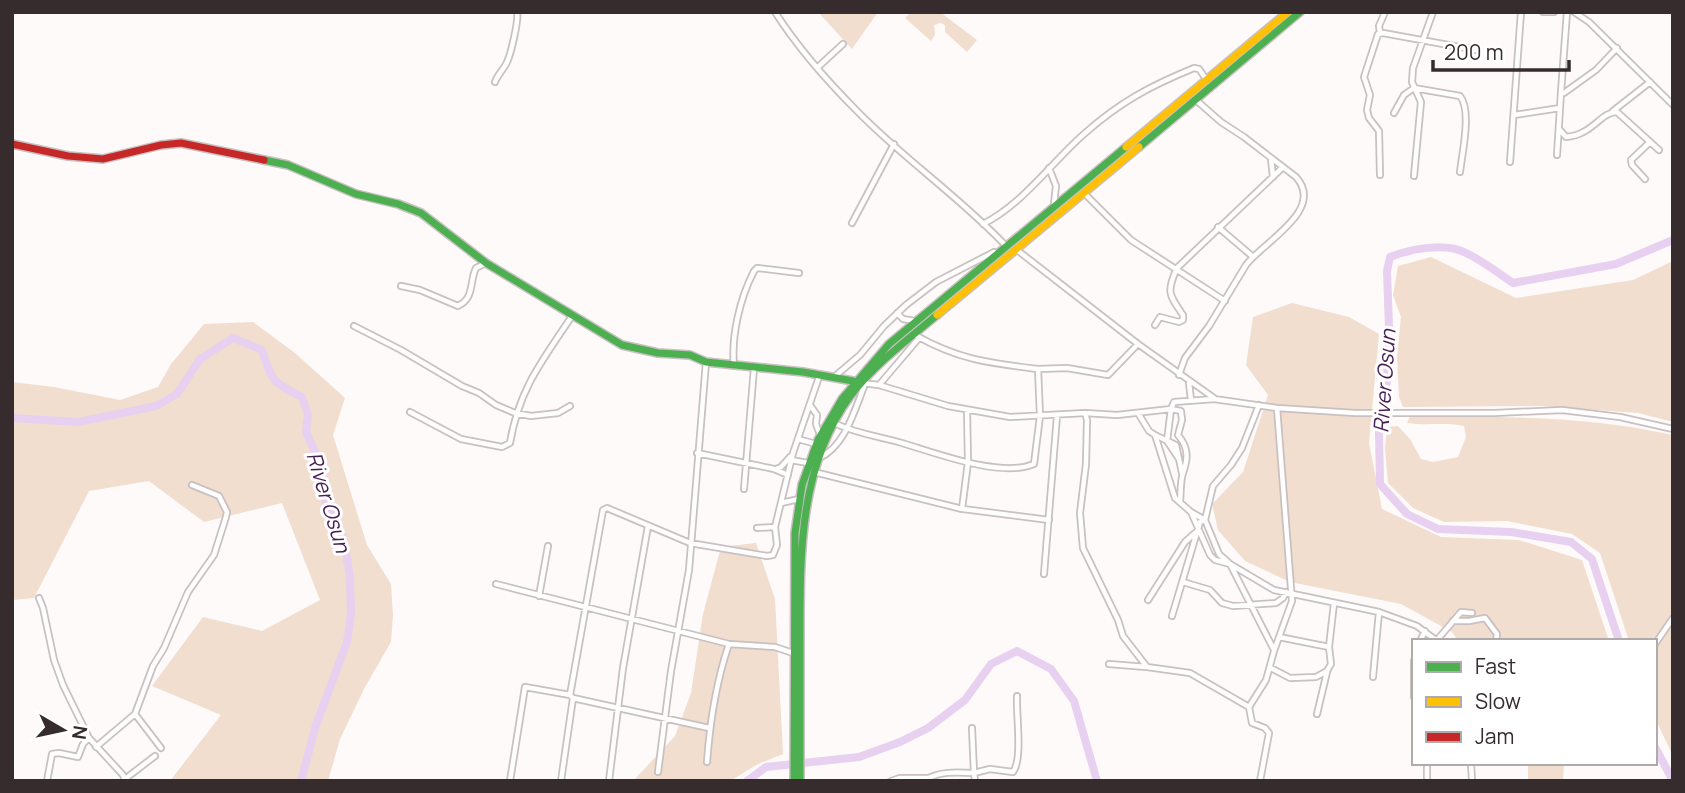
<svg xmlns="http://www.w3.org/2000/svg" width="1685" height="793" viewBox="0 0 1685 793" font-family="Manrope,sans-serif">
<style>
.green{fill:#f1decf}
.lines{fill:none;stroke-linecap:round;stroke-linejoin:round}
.river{stroke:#e8d0f0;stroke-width:8}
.street-casing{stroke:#c8c0c1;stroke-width:8}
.fast-casing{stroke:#c8c0c1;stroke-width:10}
.slow-casing{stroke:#c8c0c1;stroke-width:10}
.jam-casing{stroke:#c8c0c1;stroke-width:10}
.street{stroke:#fffefe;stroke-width:4.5}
.fast{stroke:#4caf50;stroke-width:7}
.slow{stroke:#ffc107;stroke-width:7}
.jam{stroke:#c62828;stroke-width:7}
.labels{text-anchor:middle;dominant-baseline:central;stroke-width:6;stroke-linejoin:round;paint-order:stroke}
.water-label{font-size:21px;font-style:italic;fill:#471f55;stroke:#fff}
</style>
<rect width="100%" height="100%" fill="#fefafa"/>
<!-- green -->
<path class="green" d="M818 12H878L852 49Z
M911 12H940L977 40 967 52 945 32V25L940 23 934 25 935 35 931 41 905 18Z
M1431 257 1516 298 1633 280 1673 261V422L1638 413 1541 406 1403 407 1399 397 1397 357 1401 317 1393 295 1398 266Z
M1292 303 1349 317 1379 334 1369 443 1382 509 1441 537 1519 540 1582 560 1609 641H1458L1452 632 1401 604 1290 582 1245 561 1218 530 1212 504 1243 472 1268 395 1246 365 1253 317Z
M253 322 295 353 345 398 333 435 367 545 391 584 393 615 391 642 365 687 340 739 328 781H170L221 715 152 686 203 617 262 631 320 600 282 503 204 522 149 481 89 491 34 598 12 600V382L54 387 120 400 158 387 171 364 204 324Z
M1410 416C1500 417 1584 415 1673 435V756L1655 718V641H1629L1600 553 1572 534 1507 521 1444 522 1413 508 1388 483 1385 448 1387 427 1398 426 1410 439 1421 459 1433 462 1458 457 1466 437 1464 426C1445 422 1426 426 1407 423Z
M756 543 775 599 783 754 758 764 730 781H633L675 736 691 693 703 614 721 547Z
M1528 763H1564L1563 781H1528Z"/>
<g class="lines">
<!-- river -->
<path class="river" d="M12 418 78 422 156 406 177 394 200 359 233 338 262 350C272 381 273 383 302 397L308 415 306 432 323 469 326 504 344 540 350 578 351 614 347 642 316 725 301 781
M1619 641 1592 559 1571 542 1511 532 1438 529 1407 514 1380 484 1379 432 1387 380 1389 329 1387 271 1390 257C1410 249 1446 242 1466 253 1483 261 1498 273 1513 283L1616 264 1673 240
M1655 747 1673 781
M747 781 766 767 859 757 900 742 928 728 965 700 991 664 1017 651 1051 669 1074 701 1097 781"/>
<!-- street casing -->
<g class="street-casing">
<path id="street" d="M775 12C798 48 829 83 858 112 905 160 961 198 1007 247
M1543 12H1554
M1567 12 1561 92 1564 93 1596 70 1617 48
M1574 12 1589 22 1673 105
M1380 33 1379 26 1385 12
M818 67 843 44
M495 82C498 74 504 69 507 62 511 54 519 19 517 12
M1613 111 1650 82
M1394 113 1404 95 1414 88 1460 96C1472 110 1462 154 1460 172
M1514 115 1560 108 1561 92
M1559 129 1566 137C1593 135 1600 112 1617 112L1659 150
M1557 155 1560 108
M1271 159 1273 177
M1510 162 1521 12
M1049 168 1056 186 1054 204
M1380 175 1379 131 1369 118 1367 110 1370 95 1364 77 1378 34 1383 33 1476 50
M1414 176 1421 102 1412 82 1413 68 1433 12
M1645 179 1632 165 1631 160 1650 142
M1084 193 1131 240 1225 301
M852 223 894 144
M983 224C1023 204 1051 163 1084 134 1120 102 1150 86 1194 68L1199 69 1206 79
M1218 227 1252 256
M1017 250 1138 344 1214 398
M401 286 420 290 458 306C475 298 469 282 476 268L486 263
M897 313 903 319 915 321
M1155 325 1160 317 1179 322 1183 320V315C1169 295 1166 292 1177 268L1282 168
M354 326 401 350 462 386 479 393 496 405 515 413 531 416 558 413 570 406
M734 366C731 336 740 298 754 271L757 268 799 273
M1038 369 1067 368 1108 375 1138 344
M1179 375 1185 358 1209 326 1246 265C1262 243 1326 210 1296 177L1244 137 1221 122 1196 100
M834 377 860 355 884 326 906 305 936 282 994 252
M861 383 879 385 948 406 1010 417 1085 413 1117 415 1171 409 1174 402 1214 399 1277 408 1355 413H1495L1562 410 1620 417 1673 429
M1189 383 1191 400
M879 385 919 338
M810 405 817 415 816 424 820 435
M410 412 461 439 502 447 510 443C519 389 542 361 572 316
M1085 413 1087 420 1086 464 1080 513 1083 548 1118 620 1123 636 1147 667 1190 673 1249 707 1266 680 1274 651 1292 601 1277 408
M1138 413 1149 431 1155 435 1175 498 1191 512 1205 520 1219 554 1230 564 1274 590 1379 612 1417 626 1437 641
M834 423C857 434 878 436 902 443 936 453 1000 478 1034 464L1040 416 1038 369C989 363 959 360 915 335
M1155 435 1176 445 1182 473
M798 439 816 444
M697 453 774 469 788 475
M819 458C845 447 855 409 865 384
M1179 459 1167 441 1171 409 1181 411 1182 420 1178 435C1189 448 1188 459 1183 473 1180 482 1181 493 1180 502
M791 460 808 463
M776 469 781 467 790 457
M814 472 962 509 968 462 967 410
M744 489 754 368
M781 503 799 499
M963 509 1049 520
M1191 512 1210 555 1215 560 1230 564 1274 650
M757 528 775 527 793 453 820 374
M1044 574 1057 416
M1183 582 1210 590 1222 603 1233 606 1276 603 1283 598 1286 592
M496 584 729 644 775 647 793 653
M539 596 548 546
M39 598 43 608 54 660 63 685 89 738 123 775 125 781
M1148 600 1185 542 1195 533
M1172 616 1200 522 1205 520 1213 486 1231 465 1242 448 1259 405
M1453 621H1469L1485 618 1497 634 1496 641
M1437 640 1461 612 1472 613
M1420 641 1425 631
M1655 644 1673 618
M1329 647 1334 603
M1414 661V697
M1109 664 1146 667
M1271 668 1290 678 1316 677 1327 671 1331 664 1329 647 1279 637
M1373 677 1379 612
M573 698 709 728
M1249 707 1252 723 1265 728 1269 733 1260 781
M135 714 153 666 164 648 188 592 214 555 226 517 227 512 219 496 192 485
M1317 714 1327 672
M972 728 974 773 990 769 1013 772C1023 759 1016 715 1017 696
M96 747 135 714 161 748
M707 762C710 721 716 682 729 644
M1471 763 1472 781
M1427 767V781
M658 772 671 671 689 570 706 362
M125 779 155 756
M47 781 52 754 59 753 78 757 83 744 89 738
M510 781 525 687 570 695
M561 781 573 698 570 695 603 510 607 508 690 543 767 556 773 555 777 545 775 527
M609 781 623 668 648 526
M891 781 900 778H927
M923 781C938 771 956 772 974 773L975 781"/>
</g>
<!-- fast casing -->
<g class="fast-casing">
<path id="fast" d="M1139 147 1300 12
M264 160 288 165 356 194 398 204 421 213 486 263 622 345 658 353 690 355 706 362 803 372 853 381
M794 781 795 533 802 485 818 440 842 399 889 344 1126 147
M800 781C800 735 800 688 800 642 800 557 798 467 851 395 875 364 907 340 937 315"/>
</g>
<!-- slow casing -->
<g class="slow-casing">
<path id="slow" d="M1126 147 1288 12
M937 315 1139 147"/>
</g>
<!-- jam casing -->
<g class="jam-casing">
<path id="jam" d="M12 144 68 156 103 159 161 145 181 143 264 160"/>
</g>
<!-- street -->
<use href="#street" class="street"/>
<!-- fast -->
<use href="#fast" class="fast"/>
<!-- slow -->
<use href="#slow" class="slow"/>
<!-- jam -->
<use href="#jam" class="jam"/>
</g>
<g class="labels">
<!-- water labels -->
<g class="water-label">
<text transform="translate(1384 381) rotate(-86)">River Osun</text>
<text transform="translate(329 502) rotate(73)">River Osun</text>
</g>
</g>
<!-- border -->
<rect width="1685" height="793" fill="none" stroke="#372c2d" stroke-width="28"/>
<!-- legend -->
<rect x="1412" y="639" width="245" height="126" fill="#ffffff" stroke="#afabab" stroke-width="2"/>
<rect x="1426" y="662" width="35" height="10" fill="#4caf50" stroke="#afabab" stroke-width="2"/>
<text x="1475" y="674" font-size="21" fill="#372c2d">Fast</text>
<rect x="1426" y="697" width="35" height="10" fill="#ffc107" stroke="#afabab" stroke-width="2"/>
<text x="1475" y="709" font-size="21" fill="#372c2d">Slow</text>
<rect x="1426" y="732" width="35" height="10" fill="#c62828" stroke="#afabab" stroke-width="2"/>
<text x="1475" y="744" font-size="21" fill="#372c2d">Jam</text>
<!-- north arrow -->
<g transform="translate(63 730) rotate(99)" stroke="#ffffff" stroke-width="5" paint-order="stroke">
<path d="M0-5L12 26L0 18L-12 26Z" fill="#372c2d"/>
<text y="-10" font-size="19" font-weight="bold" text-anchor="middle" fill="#372c2d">N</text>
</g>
<!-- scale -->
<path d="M1433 60v10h136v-10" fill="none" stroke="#372c2d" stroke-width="3.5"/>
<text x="1444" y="60" font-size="21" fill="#372c2d" stroke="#ffffff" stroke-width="5" paint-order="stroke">200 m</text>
</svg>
